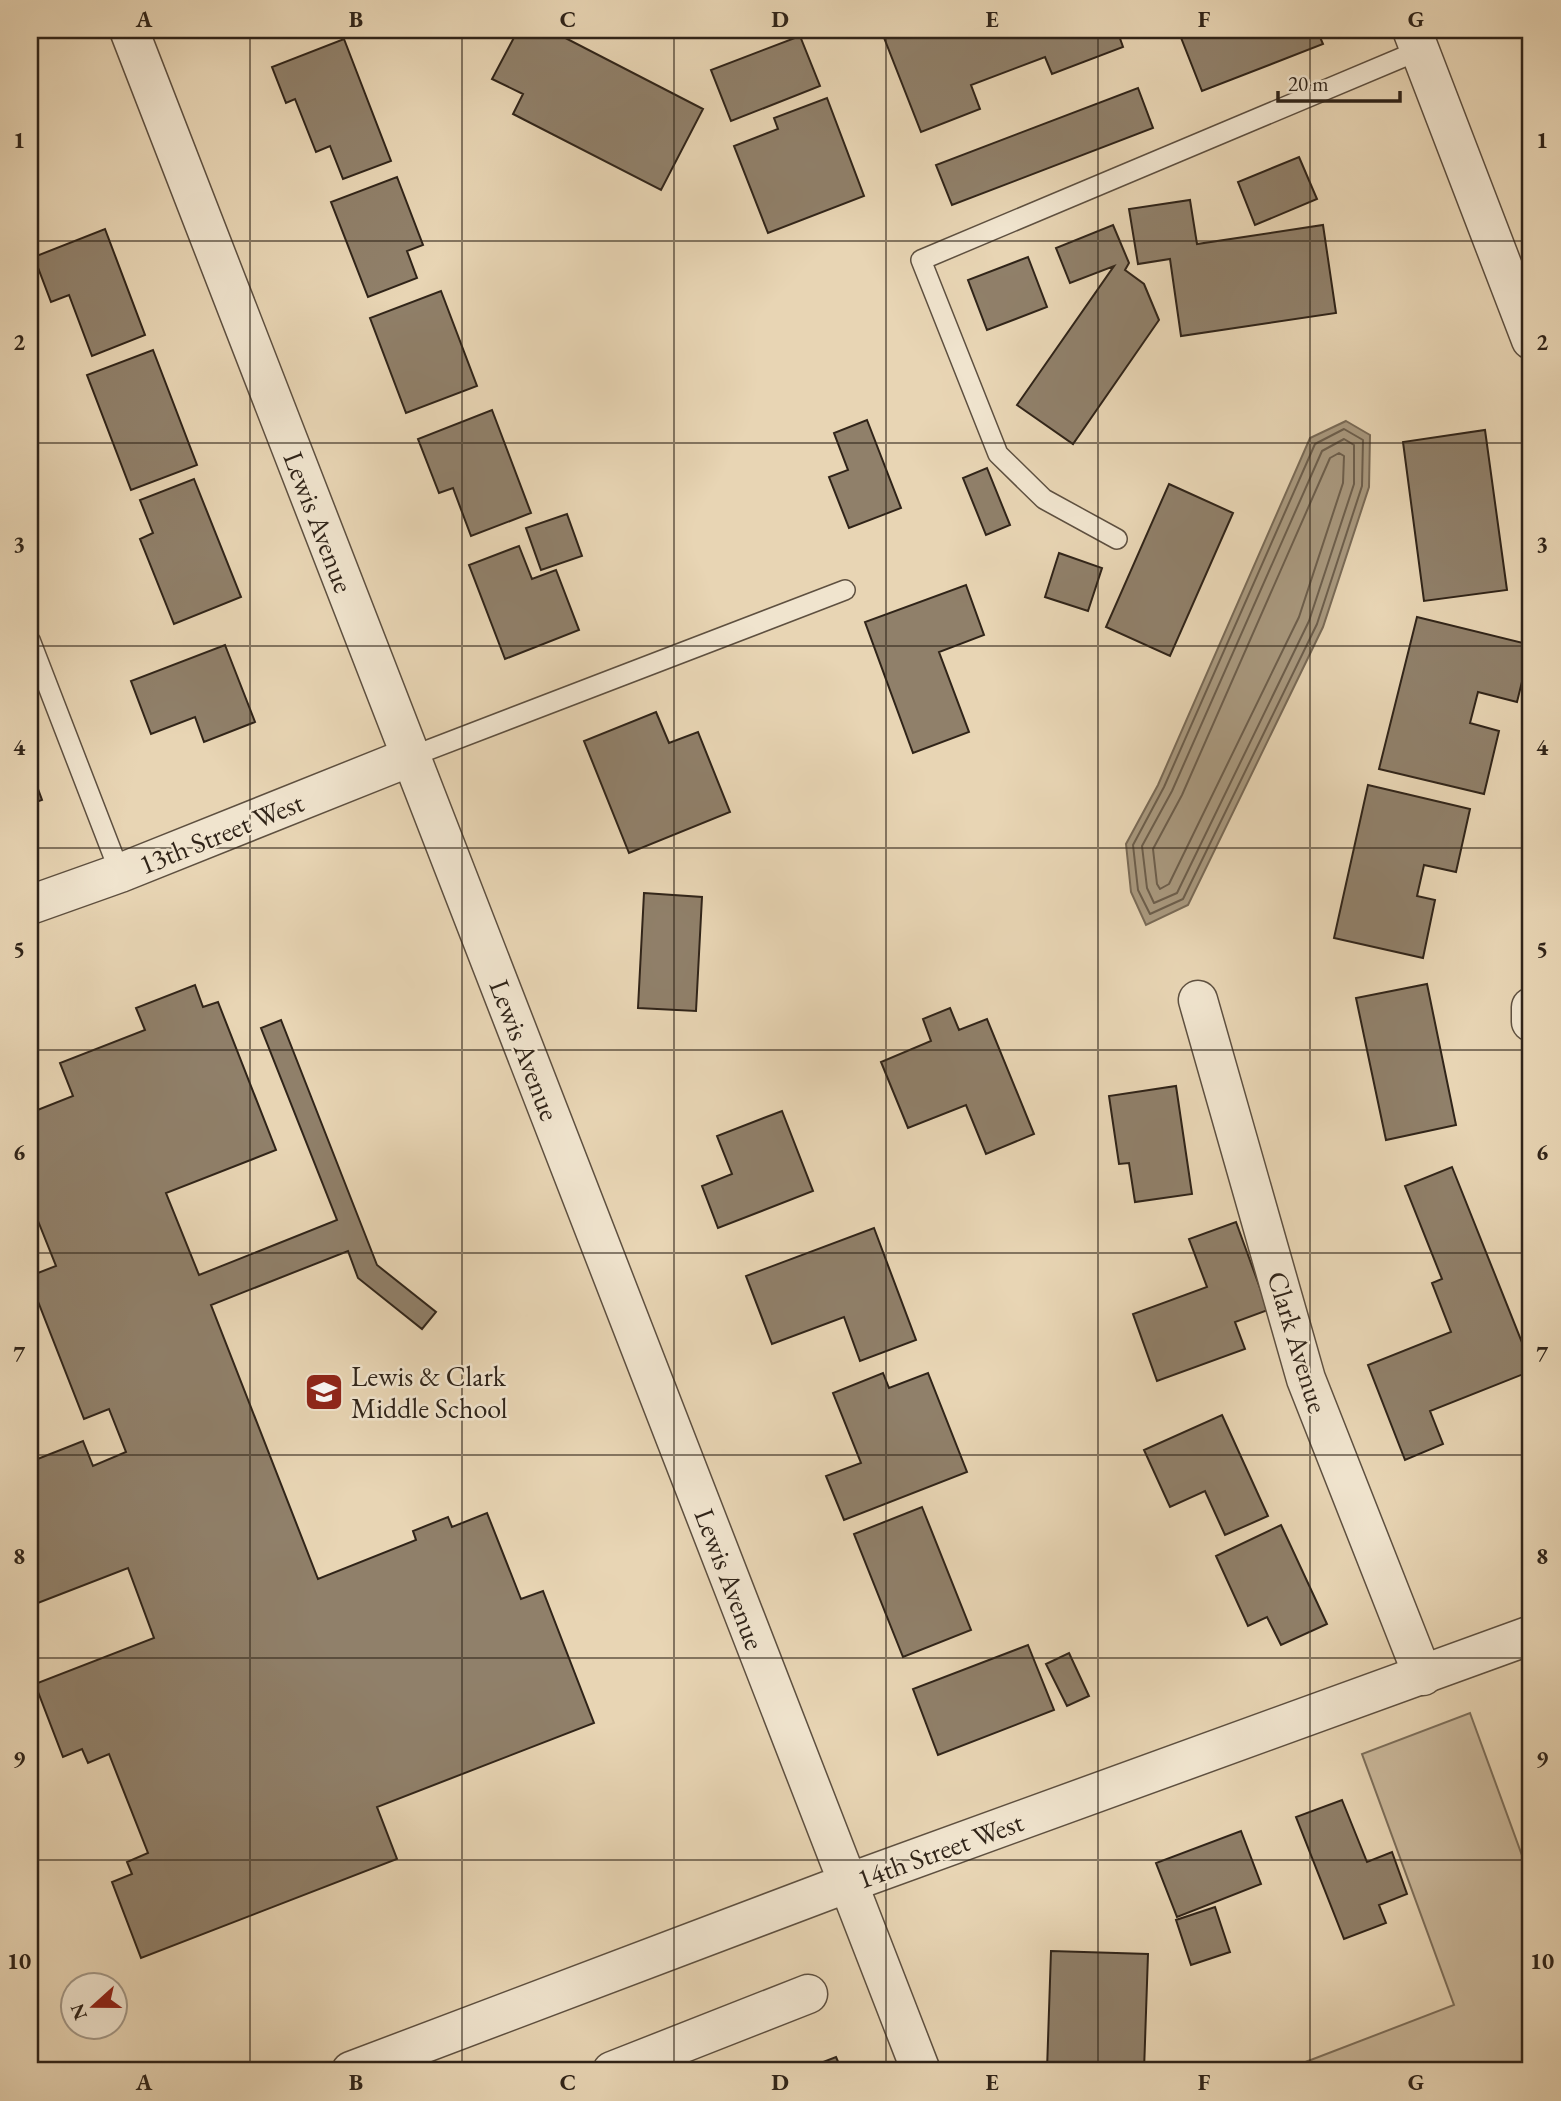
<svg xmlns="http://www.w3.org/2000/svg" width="1561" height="2101" viewBox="0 0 1561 2101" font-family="'EB Garamond',serif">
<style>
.green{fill:#c9b79a;stroke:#7c6e5a;stroke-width:2}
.water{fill:#a9997f;stroke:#796a56;stroke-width:2}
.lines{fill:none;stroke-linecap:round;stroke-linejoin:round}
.shore{stroke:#6c5e4c;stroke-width:2}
.building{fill:#90806a;stroke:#302419;stroke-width:2}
.service-casing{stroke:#5e5040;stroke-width:22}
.minor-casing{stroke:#5e5040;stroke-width:41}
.tertiary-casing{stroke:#5e5040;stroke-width:41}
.service{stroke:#f0e4ce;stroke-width:19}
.minor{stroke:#f0e4ce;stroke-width:38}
.tertiary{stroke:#f0e4ce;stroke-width:38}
.grid{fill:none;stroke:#302419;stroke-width:2;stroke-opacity:0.55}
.labels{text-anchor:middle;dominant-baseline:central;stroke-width:5;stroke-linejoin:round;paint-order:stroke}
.street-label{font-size:28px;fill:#302419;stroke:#f0e4ce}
.poi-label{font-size:28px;fill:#302419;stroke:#f0e4ce;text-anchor:start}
.neatline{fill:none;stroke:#302419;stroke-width:2.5}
.grid-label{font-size:23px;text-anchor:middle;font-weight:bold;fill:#302419}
</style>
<rect width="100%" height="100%" fill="#e8d5b4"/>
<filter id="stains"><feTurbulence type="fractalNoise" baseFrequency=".00286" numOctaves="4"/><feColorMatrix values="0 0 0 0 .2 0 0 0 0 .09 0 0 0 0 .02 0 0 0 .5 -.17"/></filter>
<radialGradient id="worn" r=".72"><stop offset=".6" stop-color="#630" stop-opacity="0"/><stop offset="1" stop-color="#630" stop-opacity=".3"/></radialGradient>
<!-- green -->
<path class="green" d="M1470 1713 1531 1880V2051L1517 2071H1282L1454 2005 1362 1754Z"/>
<!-- water -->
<path class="water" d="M1346 421 1370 435 1369 487 1323 627 1188 905 1146 925 1131 892 1126 844 1158 785 1310 438Z"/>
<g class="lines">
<!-- shore -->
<path class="shore" d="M1344 429 1363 440 1362 486 1317 624 1183 899 1150 914 1138 890 1133 845 1164 787 1315 444Z
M1344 439 1354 445V484L1309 621 1177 893 1154 903 1147 888 1142 846 1172 791 1322 451Z
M1339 453 1344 456 1343 483 1299 617 1169 884 1160 889 1157 884 1153 849 1182 795 1330 458Z"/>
</g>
<!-- building -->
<path class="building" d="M518 30H550L703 109 661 190 513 114 523 94 492 79Z
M881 30H1117L1123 47 1052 74 1045 57 971 85 980 109 921 132Z
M1178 30H1317L1323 44 1202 91Z
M800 36 820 86 731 121 711 70Z
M344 39 391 161 343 179 330 146 316 152 295 99 286 103 272 67Z
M1138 88 1153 128 952 205 936 165Z
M827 98 864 196 768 233 734 146 778 129 774 118Z
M1299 157 1317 199 1255 225 1238 182Z
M397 177 423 245 407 251 417 278 368 297 331 202Z
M1190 200 1197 244 1323 225 1336 313 1181 336 1170 259 1138 264 1129 209Z
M1113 225 1129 263 1125 270 1144 284 1159 320 1073 444 1017 405 1114 266 1070 283 1056 248Z
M105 229 145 335 92 356 69 295 51 302 34 257Z
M1028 257 1047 307 987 330 968 280Z
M441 291 477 386 406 413 370 318Z
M153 350 197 465 131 490 87 375Z
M492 410 531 513 471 536 453 488 439 493 418 439Z
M867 420 901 508 849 528 829 477 848 470 834 433Z
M1485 430 1507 590 1424 601 1403 442Z
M987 468 1010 525 986 535 963 478Z
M194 479 241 597 174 624 140 539 153 533 140 500Z
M1169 484 1233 513 1170 656 1106 627Z
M567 514 582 556 541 570 526 528Z
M519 546 532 579 556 570 579 630 505 659 469 565Z
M1059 553 1102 568 1088 611 1045 597Z
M966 585 984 635 939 652 969 732 913 753 865 622Z
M1417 617 1531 645 1517 702 1478 692 1470 723 1499 731 1484 794 1379 769Z
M225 645 255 722 204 742 195 717 151 734 131 681Z
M656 712 669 743 698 732 730 812 629 853 584 741Z
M30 767 42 800 30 804Z
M1368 785 1470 809 1456 872 1424 865 1417 896 1435 900 1423 958 1334 938Z
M644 893 702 897 696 1011 638 1008Z
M1427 984 1456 1125 1386 1140 1356 998Z
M195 985 203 1007 218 1002 276 1150 166 1193 199 1275 337 1220 261 1028 281 1020 377 1265 436 1312 422 1329 358 1278 348 1251 211 1305 318 1579 416 1540 413 1531 448 1517 452 1527 487 1513 521 1599 543 1591 594 1723 377 1807 397 1859 141 1958 112 1882 132 1874 127 1862 148 1853 109 1754 88 1763 82 1749 63 1757 35 1684 154 1638 128 1568 30 1606V1462L83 1441 93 1466 126 1452 109 1409 84 1419 30 1281V1276L56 1266 38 1221 30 1224V1113L73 1096 60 1063 145 1030 136 1008Z
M950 1008 959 1030 987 1019 1034 1134 986 1154 966 1105 908 1128 881 1062 931 1041 923 1019Z
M1176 1086 1192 1194 1135 1202 1129 1163 1119 1164 1109 1096Z
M782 1111 813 1191 718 1228 702 1186 732 1174 717 1136Z
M1452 1167 1531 1365V1371L1430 1411 1443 1444 1405 1460 1368 1365 1451 1332 1432 1283 1442 1279 1405 1186Z
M1236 1222 1268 1310 1235 1322 1245 1349 1157 1381 1133 1314 1207 1287 1189 1239Z
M874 1228 916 1340 860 1361 844 1317 772 1344 746 1276Z
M883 1373 889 1388 928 1373 967 1472 844 1520 826 1476 861 1463 833 1393Z
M1222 1415 1268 1516 1225 1535 1205 1491 1170 1507 1144 1450Z
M922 1507 971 1630 903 1657 854 1534Z
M1281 1525 1327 1624 1281 1645 1267 1617 1248 1626 1216 1556Z
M1028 1645 1054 1710 938 1755 913 1689Z
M1069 1653 1089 1696 1067 1706 1046 1664Z
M1342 1800 1367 1862 1392 1852 1407 1894 1379 1905 1386 1923 1344 1939 1296 1817Z
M1531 1812V1837L1523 1816Z
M1241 1831 1261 1884 1177 1917 1156 1863Z
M1215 1907 1230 1952 1191 1965 1176 1920Z
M1051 1951 1148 1954 1144 2071 1047 2070Z
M836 2057 842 2071H800Z"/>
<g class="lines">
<!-- service casing -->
<g class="service-casing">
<path id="service" d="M1117 539 1044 499 998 454 921 260 1420 50
M30 640 120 873
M410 757 845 590"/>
</g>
<!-- minor casing -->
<g class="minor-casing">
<path id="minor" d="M1412 30 1531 340
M1198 1000 1306 1379 1423 1676
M1531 1007V1022
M612 2071 808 1994"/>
</g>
<!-- tertiary casing -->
<g class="tertiary-casing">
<path id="tertiary" d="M129 30 921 2071
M30 905 120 873 410 757
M351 2071 848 1883 1531 1635"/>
</g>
<!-- service -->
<use href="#service" class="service"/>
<!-- minor -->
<use href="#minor" class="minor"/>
<!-- tertiary -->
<use href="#tertiary" class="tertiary"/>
</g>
<!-- grid -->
<path class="grid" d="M250 30V2071M462 30V2071M674 30V2071M886 30V2071M1098 30V2071M1310 30V2071M30 241H1531M30 443H1531M30 646H1531M30 848H1531M30 1050H1531M30 1253H1531M30 1455H1531M30 1658H1531M30 1860H1531"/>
<!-- icons -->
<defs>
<g id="school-square" transform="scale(2.0125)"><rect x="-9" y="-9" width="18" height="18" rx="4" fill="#8f2418" stroke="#f0e4ce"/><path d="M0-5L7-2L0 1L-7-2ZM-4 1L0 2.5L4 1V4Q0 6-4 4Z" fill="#fff"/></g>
</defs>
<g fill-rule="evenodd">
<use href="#school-square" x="324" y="1392"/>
</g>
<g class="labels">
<!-- street labels -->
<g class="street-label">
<text transform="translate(319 522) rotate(69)">Lewis Avenue</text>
<text transform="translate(221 833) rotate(-22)">13th Street West</text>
<text transform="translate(525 1050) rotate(69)">Lewis Avenue</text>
<text transform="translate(1298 1342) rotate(73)">Clark Avenue</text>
<text transform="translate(730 1579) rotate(69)">Lewis Avenue</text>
<text transform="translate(940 1850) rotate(-20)">14th Street West</text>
</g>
<!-- poi labels -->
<g class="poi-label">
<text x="351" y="1376">Lewis &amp; Clark<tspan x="351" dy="32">Middle School</tspan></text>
</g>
</g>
<!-- margin -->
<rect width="1561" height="2101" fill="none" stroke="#e8d5b4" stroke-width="77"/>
<!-- north arrow -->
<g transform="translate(94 2006) rotate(249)"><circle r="33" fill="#f0e4ce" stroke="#a39786" stroke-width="2"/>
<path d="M0-5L12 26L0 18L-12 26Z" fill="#8f2418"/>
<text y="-10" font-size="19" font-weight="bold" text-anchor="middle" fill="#302419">N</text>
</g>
<!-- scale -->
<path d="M1278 91v10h122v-10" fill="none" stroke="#302419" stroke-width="3.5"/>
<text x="1288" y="91" font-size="21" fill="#302419" stroke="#f0e4ce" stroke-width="5" paint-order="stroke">20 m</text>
<rect x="38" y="38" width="1484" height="2024" class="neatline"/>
<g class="grid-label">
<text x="144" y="27">A</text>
<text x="356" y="27">B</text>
<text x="568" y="27">C</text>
<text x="780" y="27">D</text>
<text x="992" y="27">E</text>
<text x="1204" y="27">F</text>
<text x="1416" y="27">G</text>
<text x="19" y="148">1</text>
<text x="1542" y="148">1</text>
<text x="19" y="350">2</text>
<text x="1542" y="350">2</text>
<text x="19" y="552">3</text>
<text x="1542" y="552">3</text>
<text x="19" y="755">4</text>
<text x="1542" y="755">4</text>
<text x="19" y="957">5</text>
<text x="1542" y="957">5</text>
<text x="19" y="1160">6</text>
<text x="1542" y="1160">6</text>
<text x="19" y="1362">7</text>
<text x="1542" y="1362">7</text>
<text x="19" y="1564">8</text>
<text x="1542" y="1564">8</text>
<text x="19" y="1767">9</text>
<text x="1542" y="1767">9</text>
<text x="19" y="1969">10</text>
<text x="1542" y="1969">10</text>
<text x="144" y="2090">A</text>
<text x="356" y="2090">B</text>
<text x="568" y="2090">C</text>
<text x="780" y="2090">D</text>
<text x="992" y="2090">E</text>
<text x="1204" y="2090">F</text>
<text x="1416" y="2090">G</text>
</g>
<rect width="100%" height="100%" filter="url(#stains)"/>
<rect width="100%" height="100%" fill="url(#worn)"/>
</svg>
